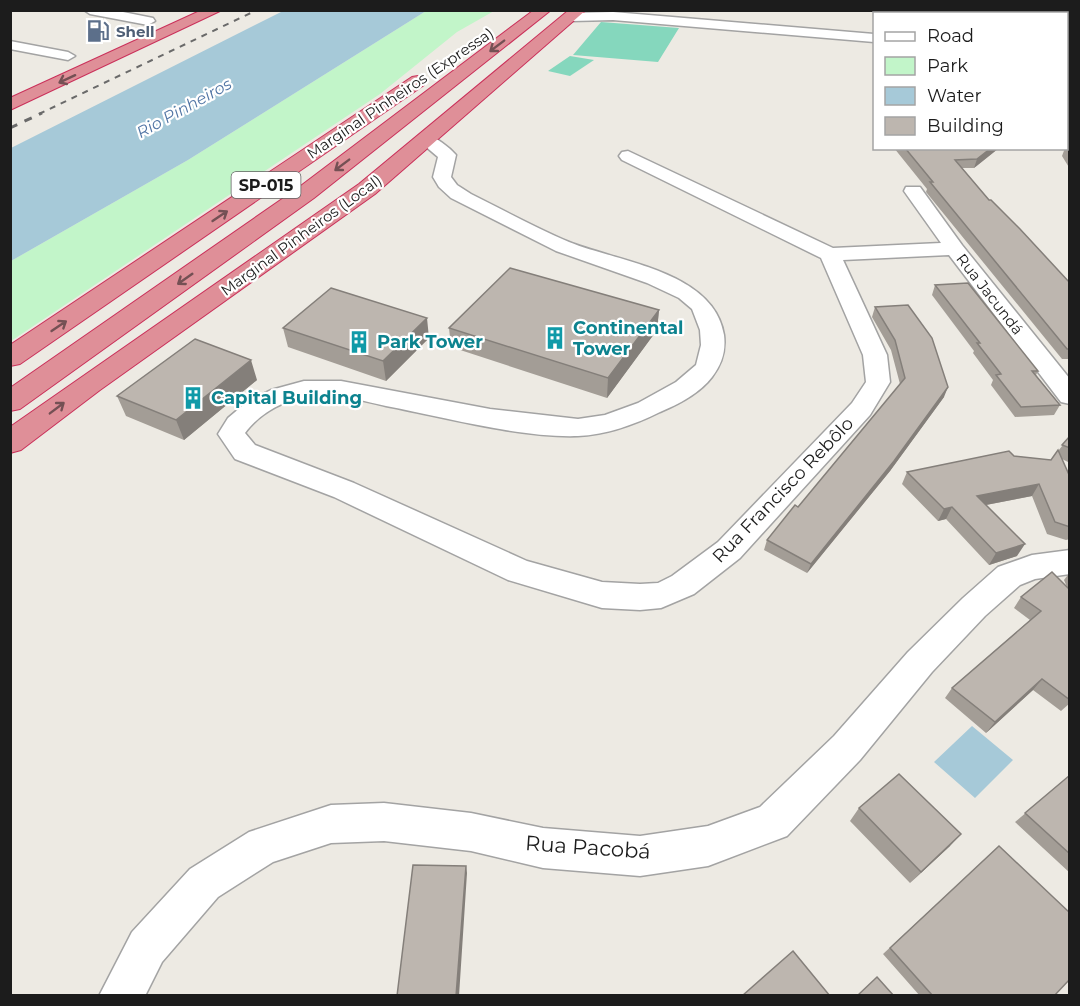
<svg xmlns="http://www.w3.org/2000/svg" width="1080" height="1006" viewBox="0 0 1080 1006" font-family="Montserrat,sans-serif">
<style>
.park{fill:#c2f5c9}
.pitch{fill:#85d7bd}
.water{fill:#a6c9d8}
.lines{fill:none;stroke-linecap:round;stroke-linejoin:round}
.minor-casing{stroke:#a3a3a3;stroke-width:3}
.highway-casing{stroke:#ca305a;stroke-width:2}
.minor{fill:#fff;fill-rule:evenodd}
.highway{fill:#df8f98;fill-rule:evenodd}
.rail-far1{stroke:#6a6a6a;stroke-width:2;stroke-dasharray:6 6;stroke-linecap:butt}
.rail{stroke:#6a6a6a;stroke-width:3;stroke-dasharray:8 8;stroke-linecap:butt}
.wall{fill:#a39d96}
.shaded-wall{fill:#847f7a}
.building{fill:#bdb6af;stroke:#847f7a;stroke-width:1.5}
.oneway{stroke:#745054}
.labels{text-anchor:middle;dominant-baseline:central;stroke-width:4.5;stroke-linejoin:round;paint-order:stroke}
.far-service-label{font-size:15px;font-weight:bold;fill:#4e5e75;stroke:#fff;text-anchor:start}
.far-street-label{font-size:15px;fill:#1c1c1c;stroke:#fff}
.far-water-label{font-size:16px;font-style:italic;fill:#5074a4;stroke:#fff}
.shield{fill:#fff;stroke:#606060;stroke-width:1.5}
.shield-label{font-size:16px;font-weight:bold;fill:#1c1c1c}
.culture-label{font-size:18px;font-weight:bold;fill:#0d838f;stroke:#fff;text-anchor:start}
.street-label{font-size:18px;fill:#1c1c1c;stroke:#fff}
.near-street-label{font-size:21px;fill:#1c1c1c;stroke:#fff}
</style>
<rect width="100%" height="100%" fill="#edeae3"/>
<!-- park -->
<path class="park" d="M426 11H494L457 32 380 94 11 341V261L188 160Z"/>
<!-- pitch -->
<path class="pitch" d="M601 22 679 28 658 62 573 55Z
M570 56 594 60 570 76 548 71Z"/>
<!-- water -->
<path class="water" d="M285 10 426 11 188 160 11 261V148Z
M972 726 1013 760 975 798 934 762Z"/>
<g class="lines">
<!-- minor casing -->
<g class="minor-casing">
<path id="minor" d="M84 10H113L153 18 155 21 148 25 90 14Z
M613 12 874 34V42L613 20 571 21 564 17 571 13Z
M10 41 68 52 75 56 68 60 10 49Z
M1066 43H1070V51H1066Z
M1066 92 1070 93V103L1066 102Z
M1066 132 1070 133V143L1066 142Z
M426 135C436 137 449 147 456 155L451 177 457 185 471 194C503 210 536 228 569 242 618 262 714 271 724 335 726 351 722 364 712 377 700 393 679 404 660 412 636 424 606 435 578 436 520 438 444 417 386 406 363 401 338 393 314 395 288 398 260 412 245 433L255 445 354 483 527 561 602 582 640 584 658 583 672 576 718 542 852 403 866 382 863 355 821 258 622 160 619 156 622 152 628 151 833 248 941 243 904 191 906 187H920L962 245 1070 379V404L1061 402 949 255 843 260 887 355 890 382 870 415 740 558 694 594 661 608 640 610 602 608 508 580 334 497 235 459 218 434 228 418 247 402 271 390 304 381H341L490 409 578 419 605 415 638 403 676 382 696 365 701 345 700 330 692 309 679 298 647 283 556 251 451 198 439 187 433 177 438 157 418 140 420 136Z
M1070 550V574L1035 579 1020 585 985 616 932 672 860 760 787 836 708 866 640 876 543 868 471 851 384 841 331 843 273 862 218 897 162 962 145 996H99L132 932 190 869 249 832 331 805 384 803 471 813 543 828 640 836 708 826 760 807 834 736 908 652 963 598 998 567 1032 555Z"/>
</g>
<!-- highway casing -->
<g class="highway-casing">
<path id="highway" d="M202 10H222L10 110V98Z
M534 10H551L314 198 20 409 10 411V388L298 188Z
M569 10H586L375 194 100 390 21 450 10 453V427L359 184Z
M418 76 424 77 427 81 424 85 20 364 10 366V345L412 77Z"/>
</g>
<!-- minor -->
<use href="#minor" class="minor"/>
<!-- highway -->
<use href="#highway" class="highway"/>
<!-- rail-far1 -->
<path class="rail-far1" d="M39 114 257 10"/>
<!-- rail -->
<path class="rail" d="M10 128 42 113"/>
</g>
<!-- wall -->
<path class="wall" d="M1066 147 1070 148V169L1062 156 1065 148H1066Z
M894 148H999L974 168H962L989 200 1070 283V359H1062L926 192 927 189Z
M935 285 1038 371 1036 375 1060 405 1054 415 1015 417 991 385 993 380 973 353 974 351 932 295Z
M875 307 944 397 890 471 807 573 764 550 767 540 798 507 900 384 891 350 872 317Z
M659 310 657 330 607 398 451 347 449 328Z
M283 328 429 338 386 381 288 347Z
M257 380 184 440 126 416 117 396Z
M1070 436V463L1062 459 1070 477V539L1066 540 1047 534 1032 496 986 505 1017 556 989 565 946 519 938 521 902 484 907 472 1014 456 1051 460Z
M1070 572V703L1061 711 1033 690 986 733 945 698 952 688 1030 620 1014 608 1021 597 1067 587 1064 580Z
M1070 775V873L1015 822Z
M859 808 950 846 910 883 850 821Z
M999 846 1054 996H920L883 954Z"/>
<!-- shaded-wall -->
<path class="shaded-wall" d="M991 148H999L974 168 977 159Z
M659 310 657 330 607 398 608 378Z
M427 318 429 338 386 381 383 361Z
M251 360 257 380 184 440 176 420Z
M948 387 944 397 890 471 807 573 811 564Z
M1039 484 1032 496 970 508 977 496Z
M952 507 946 519 938 521 944 509Z
M1025 544 1017 556 989 565 996 553Z
M1042 679 1033 690 986 733 995 722Z
M961 834 950 846 910 883 921 872Z
M466 866 467 873 459 996H456Z"/>
<!-- building -->
<path class="building" d="M905 148H991L977 159 955 160 989 200H991L1020 229 1070 283V349H1067L930 182H933Z
M510 268 659 310 608 378 449 328Z
M968 283 1038 371H1032L1060 405 1021 407 996 375 1001 374 977 343H980L935 285Z
M331 288 427 318 383 361 283 328Z
M908 305 932 338 948 387 894 461 811 564 767 540 795 505 798 507 905 378 895 340 875 307Z
M195 339 251 360 176 420 117 396Z
M1070 436V448L1062 445Z
M1058 450 1070 477V527L1055 522 1039 484 977 496 1025 544 996 553 952 507 944 509 907 472 1009 451 1014 456 1051 460Z
M1052 572 1070 590V700L1042 679 995 722 952 688 1041 611 1021 597Z
M899 774 961 834 921 872 859 808Z
M1070 775V854L1025 813Z
M999 846 1070 913V979L1054 996H933L890 948Z
M413 865 466 866 456 996H397Z
M793 951 830 996H742Z
M877 977 894 996H857Z"/>
<!-- one-way arrows -->
<defs><path id="oneway-shaft" d="M-6 0H5M1.5-3L5.5 0L1.5 3" fill="none" stroke-width="1.6" stroke-linecap="round" stroke-linejoin="round" transform="scale(1.5)"/></defs>
<g class="oneway">
<use href="#oneway-shaft" transform="translate(497 46) rotate(143)"/>
<use href="#oneway-shaft" transform="translate(67 79) rotate(155)"/>
<use href="#oneway-shaft" transform="translate(342 165) rotate(143)"/>
<use href="#oneway-shaft" transform="translate(220 216) rotate(-34)"/>
<use href="#oneway-shaft" transform="translate(185 279) rotate(145)"/>
<use href="#oneway-shaft" transform="translate(59 326) rotate(-34)"/>
<use href="#oneway-shaft" transform="translate(57 408) rotate(-37)"/>
</g>
<!-- icons -->
<defs>
<g id="fuel-bare" transform="scale(1.8)"><path d="M-5.5-6h7V0h2V4h1.3V-2.5L3-4.5l.8-.8L6-3V5H2.5V1h-1V6h-7ZM-4.2-4.7v3.2H.2V-4.7Z" fill="#5c6f8a" stroke="#fff" stroke-width="2.5" paint-order="stroke"/></g>
<g id="building-bare" transform="scale(1.8)"><path d="M-4-6H4V6H1V3H-1V6H-4ZM-2.5-4.3h1.7v1.8h-1.7ZM.8-4.3h1.7v1.8H.8ZM-2.5-1h1.7V.8h-1.7ZM.8-1h1.7V.8H.8Z" fill="#0f9aa8" stroke="#fff" stroke-width="2.5" paint-order="stroke"/></g>
</defs>
<g fill-rule="evenodd">
<use href="#fuel-bare" x="98" y="31"/>
<use href="#building-bare" x="555" y="338"/>
<use href="#building-bare" x="359" y="342"/>
<use href="#building-bare" x="193" y="398"/>
</g>
<g class="labels">
<!-- far-service labels -->
<g class="far-service-label">
<text x="116" y="31">Shell</text>
</g>
<!-- far-street labels -->
<g class="far-street-label">
<text transform="translate(400 93) rotate(-34)">Marginal Pinheiros (Expressa)</text>
<text transform="translate(301 235) rotate(-36)">Marginal Pinheiros (Local)</text>
<text transform="translate(990 294) rotate(52)">Rua Jacundá</text>
</g>
<!-- far-water labels -->
<g class="far-water-label">
<text transform="translate(184 108) rotate(-29)">Rio Pinheiros</text>
</g>
<!-- shield labels -->
<rect class="shield" x="231.5" y="172" width="69" height="26" rx="4.5"/>
<g class="shield-label">
<text x="266" y="185">SP-015</text>
</g>
<!-- culture labels -->
<g class="culture-label">
<text x="573" y="328">Continental<tspan x="573" dy="21">Tower</tspan></text>
<text x="377" y="342">Park Tower</text>
<text x="211" y="398">Capital Building</text>
</g>
<!-- street labels -->
<g class="street-label">
<text transform="translate(783 490) rotate(-46)">Rua Francisco Rebôlo</text>
</g>
<!-- near-street labels -->
<g class="near-street-label">
<text transform="translate(588 847) rotate(4)">Rua Pacobá</text>
</g>
</g>
<!-- border -->
<rect width="1080" height="1006" fill="none" stroke="#1c1c1c" stroke-width="24"/>
<!-- legend -->
<rect x="873" y="12" width="195" height="138" fill="#ffffff" stroke="#a4a4a4" stroke-width="1.5"/>
<rect x="885" y="32" width="30" height="9" fill="#ffffff" stroke="#a4a4a4" stroke-width="1.5"/>
<text x="927" y="42" font-size="18" fill="#1c1c1c">Road</text>
<rect x="885" y="57" width="30" height="18" fill="#c2f5c9" stroke="#a4a4a4" stroke-width="1.5"/>
<text x="927" y="72" font-size="18" fill="#1c1c1c">Park</text>
<rect x="885" y="87" width="30" height="18" fill="#a6c9d8" stroke="#a4a4a4" stroke-width="1.5"/>
<text x="927" y="102" font-size="18" fill="#1c1c1c">Water</text>
<rect x="885" y="117" width="30" height="18" fill="#bdb6af" stroke="#a4a4a4" stroke-width="1.5"/>
<text x="927" y="132" font-size="18" fill="#1c1c1c">Building</text>
</svg>
